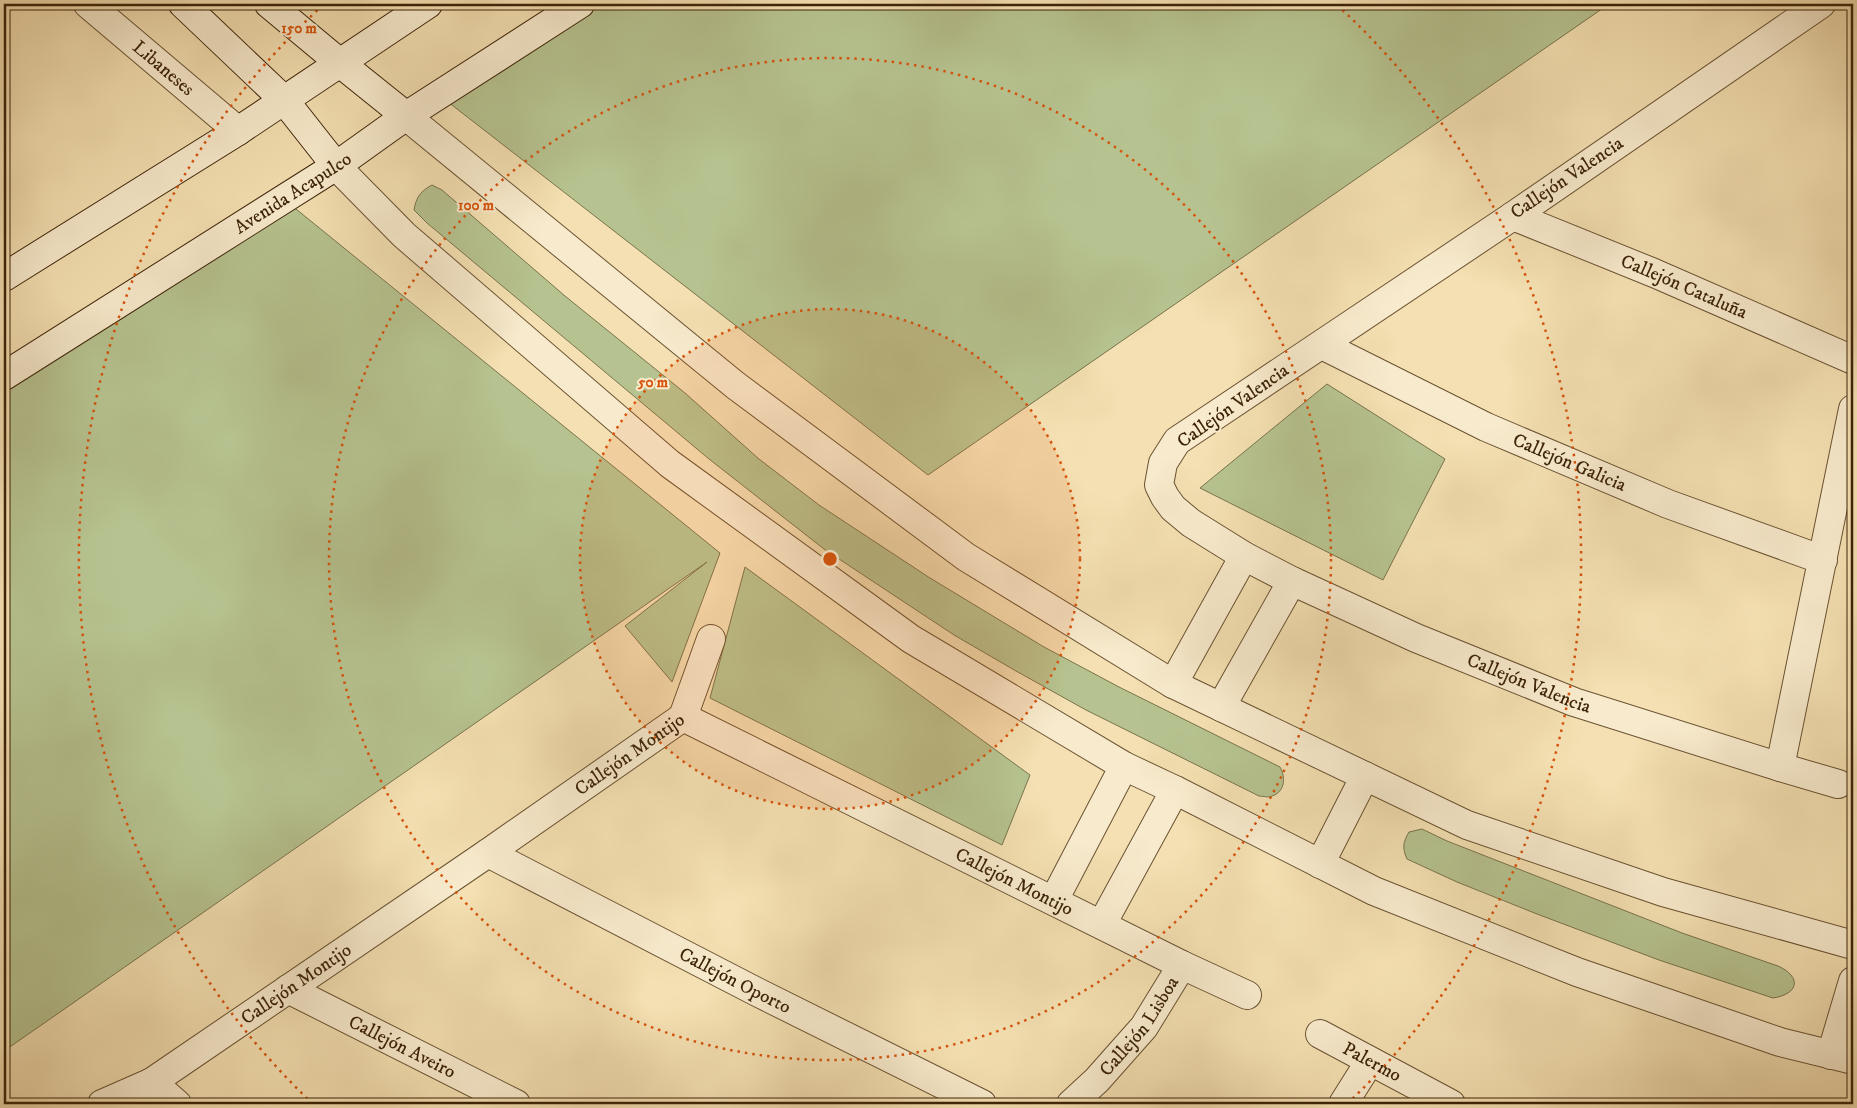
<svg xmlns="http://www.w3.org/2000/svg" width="1857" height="1108" viewBox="0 0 1857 1108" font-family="'IM FELL DW Pica',serif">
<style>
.green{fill:#b6c390;stroke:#79734c}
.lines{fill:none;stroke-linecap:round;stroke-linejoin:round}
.minor-casing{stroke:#6a5232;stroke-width:30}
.secondary-casing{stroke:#3c2308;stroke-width:30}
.minor{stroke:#f8ebcd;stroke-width:28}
.secondary{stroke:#f8ebcd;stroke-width:28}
.ring{fill:none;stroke:#d7540c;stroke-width:2.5;stroke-dasharray:2.5 5}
.labels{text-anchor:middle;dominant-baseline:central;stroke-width:4;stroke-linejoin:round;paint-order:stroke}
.street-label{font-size:19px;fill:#3c2308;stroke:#f8ebcd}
.centre{fill:#d7540c;stroke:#f8ebcd;stroke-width:2.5}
.ring-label{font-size:15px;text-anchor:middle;font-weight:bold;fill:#d7540c;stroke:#f8ebcd;stroke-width:4;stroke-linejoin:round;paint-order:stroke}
</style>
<rect width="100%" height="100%" fill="#f4e0b2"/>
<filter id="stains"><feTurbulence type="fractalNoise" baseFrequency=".004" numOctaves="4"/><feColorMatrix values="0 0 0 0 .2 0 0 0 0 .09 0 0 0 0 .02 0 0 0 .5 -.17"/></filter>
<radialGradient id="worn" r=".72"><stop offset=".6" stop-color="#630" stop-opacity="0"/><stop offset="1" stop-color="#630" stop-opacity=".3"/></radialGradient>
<!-- green -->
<path class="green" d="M587 4H1609L928 475 439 95Z
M432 185 442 190 565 296 685 393 759 459 819 505 930 578 1044 647 1119 687 1280 767C1286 777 1285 792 1272 796 1269 798 1263 796 1259 796L1086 710 1016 671 954 635 824 549 709 459 427 223 414 210C416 197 421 191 432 185Z
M275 192 720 553 672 682 625 626 707 562 4 1051V363Z
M1327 384 1445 459 1383 580 1200 488Z
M745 567 1030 775 1002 845 710 698Z
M1422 829 1447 841 1682 933 1778 966C1802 977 1799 994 1773 998L1659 960 1537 914 1457 882 1407 859C1402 848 1403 842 1409 832Z"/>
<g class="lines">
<!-- minor casing -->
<g class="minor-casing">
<g id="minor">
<path id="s1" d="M88 4 238 131"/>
<path id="s2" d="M1821 4 1513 216 1177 441 1163 463 1159 485 1165 497 1173 508 1191 523 1244 556 1292 581 1416 638 1574 702 1780 767 1838 784"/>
<path d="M406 116 735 385 966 557 1173 684 1467 825 1663 892 1853 945"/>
<path d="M336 166 404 235 670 464 911 639 1124 766 1175 790 1374 891 1577 972 1780 1042 1853 1060"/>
<path id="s3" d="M1513 216 1654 273 1853 360"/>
<path id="s4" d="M1322 345 1486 427 1668 504 1823 560"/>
<path d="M1173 684 1244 556"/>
<path d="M1221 707 1292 581"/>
<path id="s5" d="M683 717 1182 965 1247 995"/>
<path d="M683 717 711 639"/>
<path d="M1780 767 1853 409"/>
<path id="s6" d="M488 853 757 992 982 1104"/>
<path d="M1320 864 1365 776"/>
<path d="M1054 900 1124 766"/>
<path d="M1102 924 1175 790"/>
<path id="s7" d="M288 989 516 1104"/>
<path id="s8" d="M1320 1034 1451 1104"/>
<path d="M1831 1055 1853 981"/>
<path d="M152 1082 177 1104"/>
<path id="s9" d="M102 1104 152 1082 488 853 683 717"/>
<path id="s10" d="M1071 1104 1097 1080 1144 1027 1182 965"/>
<path d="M1343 1104 1370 1061"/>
</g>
</g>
<!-- secondary casing -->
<g class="secondary-casing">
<g id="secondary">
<path d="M183 4 284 100 336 166"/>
<path d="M269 4 340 63 406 116"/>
<path d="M4 277 238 131 428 4"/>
<path id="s11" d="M4 376 336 166 406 116 580 4"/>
</g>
</g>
<!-- minor -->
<use href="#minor" class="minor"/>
<!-- secondary -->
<use href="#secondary" class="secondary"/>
</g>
<!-- distance rings -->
<circle cx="830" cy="559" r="250" fill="#d7540c" fill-opacity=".12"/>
<g class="ring">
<circle cx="830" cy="559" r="250"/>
<circle cx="830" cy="559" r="501"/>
<path d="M313 1104A751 751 0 0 1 323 5M1337 5A751 751 0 0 1 1347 1104"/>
</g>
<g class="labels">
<!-- street labels -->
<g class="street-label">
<text stroke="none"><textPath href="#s1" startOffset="99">Libaneses</textPath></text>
<text transform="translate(1567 178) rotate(-34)">Callejón Valencia</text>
<text stroke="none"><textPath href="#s11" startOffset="342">Avenida Acapulco</textPath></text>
<text stroke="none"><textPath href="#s3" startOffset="185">Callejón Cataluña</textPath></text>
<text transform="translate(1233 406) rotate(-35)">Callejón Valencia</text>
<text stroke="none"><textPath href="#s4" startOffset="274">Callejón Galicia</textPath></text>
<text stroke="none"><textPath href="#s2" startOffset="1252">Callejón Valencia</textPath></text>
<text stroke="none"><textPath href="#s9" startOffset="634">Callejón Montijo</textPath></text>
<text stroke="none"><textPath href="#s5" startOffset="370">Callejón Montijo</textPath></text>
<text stroke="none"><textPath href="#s6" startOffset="278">Callejón Oporto</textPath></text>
<text stroke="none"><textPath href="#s9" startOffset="229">Callejón Montijo</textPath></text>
<text stroke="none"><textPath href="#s10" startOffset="104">Callejón Lisboa</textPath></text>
<text stroke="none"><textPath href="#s7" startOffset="128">Callejón Aveiro</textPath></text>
<text stroke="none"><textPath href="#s8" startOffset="59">Palermo</textPath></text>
</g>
</g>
<circle cx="830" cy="559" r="8" class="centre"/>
<g class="ring-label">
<text x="299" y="33">150 m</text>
<text x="476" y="210">100 m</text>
<text x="653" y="387">50 m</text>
</g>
<!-- margin -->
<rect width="1857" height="1108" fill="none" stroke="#f4e0b2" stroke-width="20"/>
<rect x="5" y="5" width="1847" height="1098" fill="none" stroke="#3c2308" stroke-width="2.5"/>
<rect x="10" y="10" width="1837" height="1088" fill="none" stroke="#3c2308"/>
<rect width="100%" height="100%" filter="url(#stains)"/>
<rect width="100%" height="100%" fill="url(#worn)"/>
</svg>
